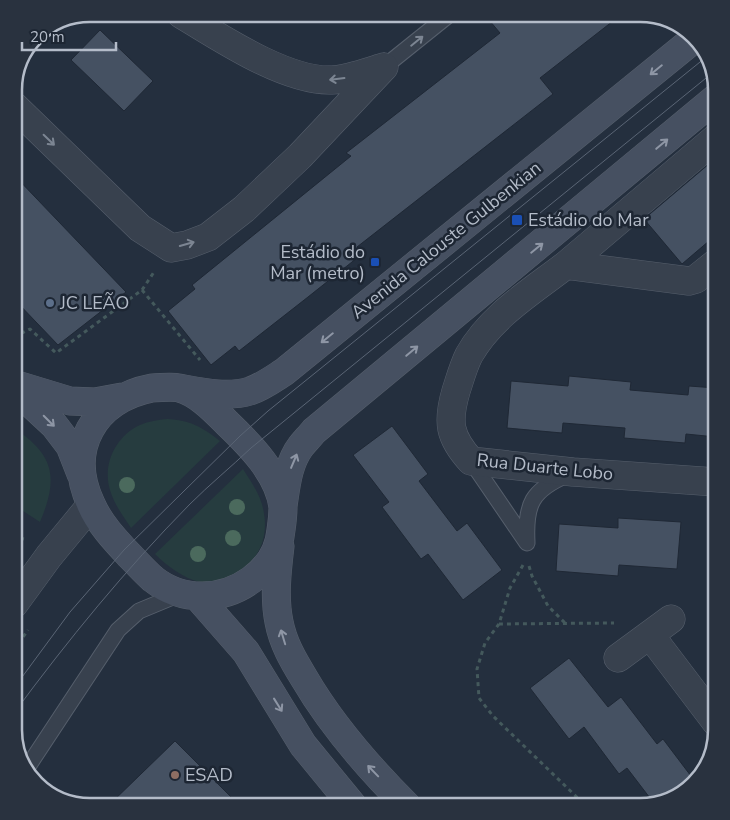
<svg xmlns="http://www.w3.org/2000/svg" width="730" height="820" viewBox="0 0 730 820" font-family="'Nunito Sans',sans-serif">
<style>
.green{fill:#263c3f}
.building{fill:#455162;stroke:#1f2835}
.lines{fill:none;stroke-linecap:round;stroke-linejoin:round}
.lane-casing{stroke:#565f6c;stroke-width:17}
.street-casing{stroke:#565f6c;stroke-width:29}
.secondary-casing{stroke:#565f6c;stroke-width:29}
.path{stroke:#44595c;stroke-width:3;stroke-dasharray:4 4;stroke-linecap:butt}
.lane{stroke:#38414e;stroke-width:15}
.street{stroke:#38414e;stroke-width:28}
.secondary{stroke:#465061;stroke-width:28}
.tram{stroke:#5a6575;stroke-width:1}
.tree{fill:#4b6a5d}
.oneway{stroke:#7c8592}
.oneway2{stroke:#8e96a5}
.transit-dot{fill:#1a4fb4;stroke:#1d2633;stroke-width:2}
.service-dot{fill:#5c6f8a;stroke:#1d2633;stroke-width:2}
.education-dot{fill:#8d6e63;stroke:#1d2633;stroke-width:2}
.labels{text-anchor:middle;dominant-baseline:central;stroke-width:5;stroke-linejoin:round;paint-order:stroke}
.poi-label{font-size:18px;fill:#b4bcc9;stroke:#1d2633;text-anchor:start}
.street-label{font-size:18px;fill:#b4bcc9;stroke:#1d2633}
.rim{fill:none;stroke:#b4bcc9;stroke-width:2.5}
</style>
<rect width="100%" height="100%" fill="#242f3e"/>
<!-- green -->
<path class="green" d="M167 419C190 420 202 427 220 441L131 528C123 516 114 504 110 490 102 464 116 436 140 425 149 421 158 420 167 419Z
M14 428C54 455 59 477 40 522L23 511 14 498Z
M243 469C252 483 262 497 264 514 266 524 265 538 260 548 251 568 223 586 200 582 183 578 167 566 155 554Z"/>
<!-- building -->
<path class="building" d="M484 14H622L540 78 553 94 357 247 362 254 308 297 239 351 235 346 211 365 168 311 195 289 192 285 351 156 346 153 500 33Z
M100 30 153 81 124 111 71 60Z
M716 158V235L682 264 644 219Z
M14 175 126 292 58 345 14 299Z
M569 376 631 382 630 390 688 395 689 386 716 388V437L686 434 685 443 624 438 625 428 563 423 562 433 507 428 511 381 568 386Z
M392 426 428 474 419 481 457 531 467 523 502 570 463 600 428 554 421 559 382 507 389 502 353 455Z
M618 518 681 522 677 569 619 565 618 576 556 571 559 524 618 528Z
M569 658 608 707 621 697 657 744 663 739 694 780 686 790 653 802 627 768 619 774 584 727 569 739 530 688Z
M175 741 240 806H108Z"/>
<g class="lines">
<!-- lane casing -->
<g class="lane-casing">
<path id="lane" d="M384 67 450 14
M471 461 527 543
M527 542C525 504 532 490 567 475
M27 768 118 630 139 611 180 594"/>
</g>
<!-- street casing -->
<g class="street-casing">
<path id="street" d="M181 14C219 37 286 82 332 80 350 79 367 72 384 67
M14 106 140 228 171 248 187 245 208 237 244 209 300 156 384 67
M716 138 566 265 689 281 696 279 716 263
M566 265C531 292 491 316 469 355 463 367 460 379 456 391 447 422 449 437 471 461L573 472 716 482
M14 604 49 556 91 505
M650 635 716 722
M618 658 671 619"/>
</g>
<!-- secondary casing -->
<g class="secondary-casing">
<path id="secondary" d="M14 384 70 401 95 402 122 397
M14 388 54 425 70 446 81 474
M152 388C161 388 171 386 179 388 198 393 214 410 227 423 250 445 279 474 283 507 283 514 282 523 281 530 279 551 268 568 251 580 222 601 182 602 153 579 145 572 137 563 129 555 115 540 99 523 91 504 65 449 94 399 152 388Z
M179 388C201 392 227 398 250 391 262 387 273 379 284 372L694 39
M283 506C286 486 288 463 301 446 305 441 310 436 314 431L716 98
M280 546C277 571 274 598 279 622 283 643 293 660 304 678 332 726 368 767 407 806
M197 596 246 652 303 745 353 806"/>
</g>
<!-- path -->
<path class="path" d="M142 290 200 360
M14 337 30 329 56 353 142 290 154 272
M14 537 24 539
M523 565 510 588 499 624 614 623
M529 566 532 576 548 606 565 623
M499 624 485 643 477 669 479 698 493 716 586 806
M14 650 28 630"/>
<!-- lane -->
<use href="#lane" class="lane"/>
<!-- street -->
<use href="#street" class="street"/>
<!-- secondary -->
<use href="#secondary" class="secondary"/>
<!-- tram -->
<path class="tram" d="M14 688 70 612 124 550 240 436 268 411 705 58
M14 713C68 640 125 570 190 504 209 485 231 467 251 448L711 74"/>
</g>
<!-- trees -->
<g class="tree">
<circle cx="127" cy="485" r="8"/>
<circle cx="237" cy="507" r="8"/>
<circle cx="233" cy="538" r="8"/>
<circle cx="198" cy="554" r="8"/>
</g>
<!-- one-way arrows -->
<defs><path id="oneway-shaft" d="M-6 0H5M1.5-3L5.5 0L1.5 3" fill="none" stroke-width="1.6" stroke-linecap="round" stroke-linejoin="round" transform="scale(1.25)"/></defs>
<g class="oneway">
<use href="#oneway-shaft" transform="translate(417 41) rotate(-39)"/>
<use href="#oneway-shaft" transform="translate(337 79) rotate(173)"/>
<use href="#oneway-shaft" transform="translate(49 140) rotate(44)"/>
<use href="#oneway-shaft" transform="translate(187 244) rotate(-16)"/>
</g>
<g class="oneway2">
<use href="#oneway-shaft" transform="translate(656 70) rotate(141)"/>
<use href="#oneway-shaft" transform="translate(662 144) rotate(-40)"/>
<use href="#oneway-shaft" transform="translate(537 248) rotate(-39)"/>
<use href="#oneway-shaft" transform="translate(327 338) rotate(141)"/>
<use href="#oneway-shaft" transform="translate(412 351) rotate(-40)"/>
<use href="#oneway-shaft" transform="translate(49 421) rotate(45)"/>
<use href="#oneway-shaft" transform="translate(294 461) rotate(-67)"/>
<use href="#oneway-shaft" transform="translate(283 637) rotate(-107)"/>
<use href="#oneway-shaft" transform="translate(278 705) rotate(58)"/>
<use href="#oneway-shaft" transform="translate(373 771) rotate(-134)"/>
</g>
<!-- markers -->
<g class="transit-dot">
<rect x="511" y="214" width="12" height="12" rx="2.5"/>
<rect x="370" y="257" width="10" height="10" rx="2.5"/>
</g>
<circle class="service-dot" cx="50" cy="303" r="5"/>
<circle class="education-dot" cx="175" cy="775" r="5"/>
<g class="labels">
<!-- poi labels -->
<g class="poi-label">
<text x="528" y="220">Estádio do Mar</text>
<text x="365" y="252" text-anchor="end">Estádio do<tspan x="365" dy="21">Mar (metro)</tspan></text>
<text x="60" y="303">JC LEÃO</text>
<text x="185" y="775">ESAD</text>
</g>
<!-- street labels -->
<g class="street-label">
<text transform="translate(446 240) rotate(-39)">Avenida Calouste Gulbenkian</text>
<text transform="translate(545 467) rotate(6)">Rua Duarte Lobo</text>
</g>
</g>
<!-- crop -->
<path d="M0 0H730V820H0ZM90 22H640A68 68 0 0 1 708 90V730A68 68 0 0 1 640 798H90A68 68 0 0 1 22 730V90A68 68 0 0 1 90 22Z" fill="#29323f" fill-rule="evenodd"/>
<path class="rim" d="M90 22H640A68 68 0 0 1 708 90V730A68 68 0 0 1 640 798H90A68 68 0 0 1 22 730V90A68 68 0 0 1 90 22Z"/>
<!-- scale -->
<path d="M22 42v8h94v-8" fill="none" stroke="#b4bcc9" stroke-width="2.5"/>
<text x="30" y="42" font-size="15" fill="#b4bcc9" stroke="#1d2633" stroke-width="4" paint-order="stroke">20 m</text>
</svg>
